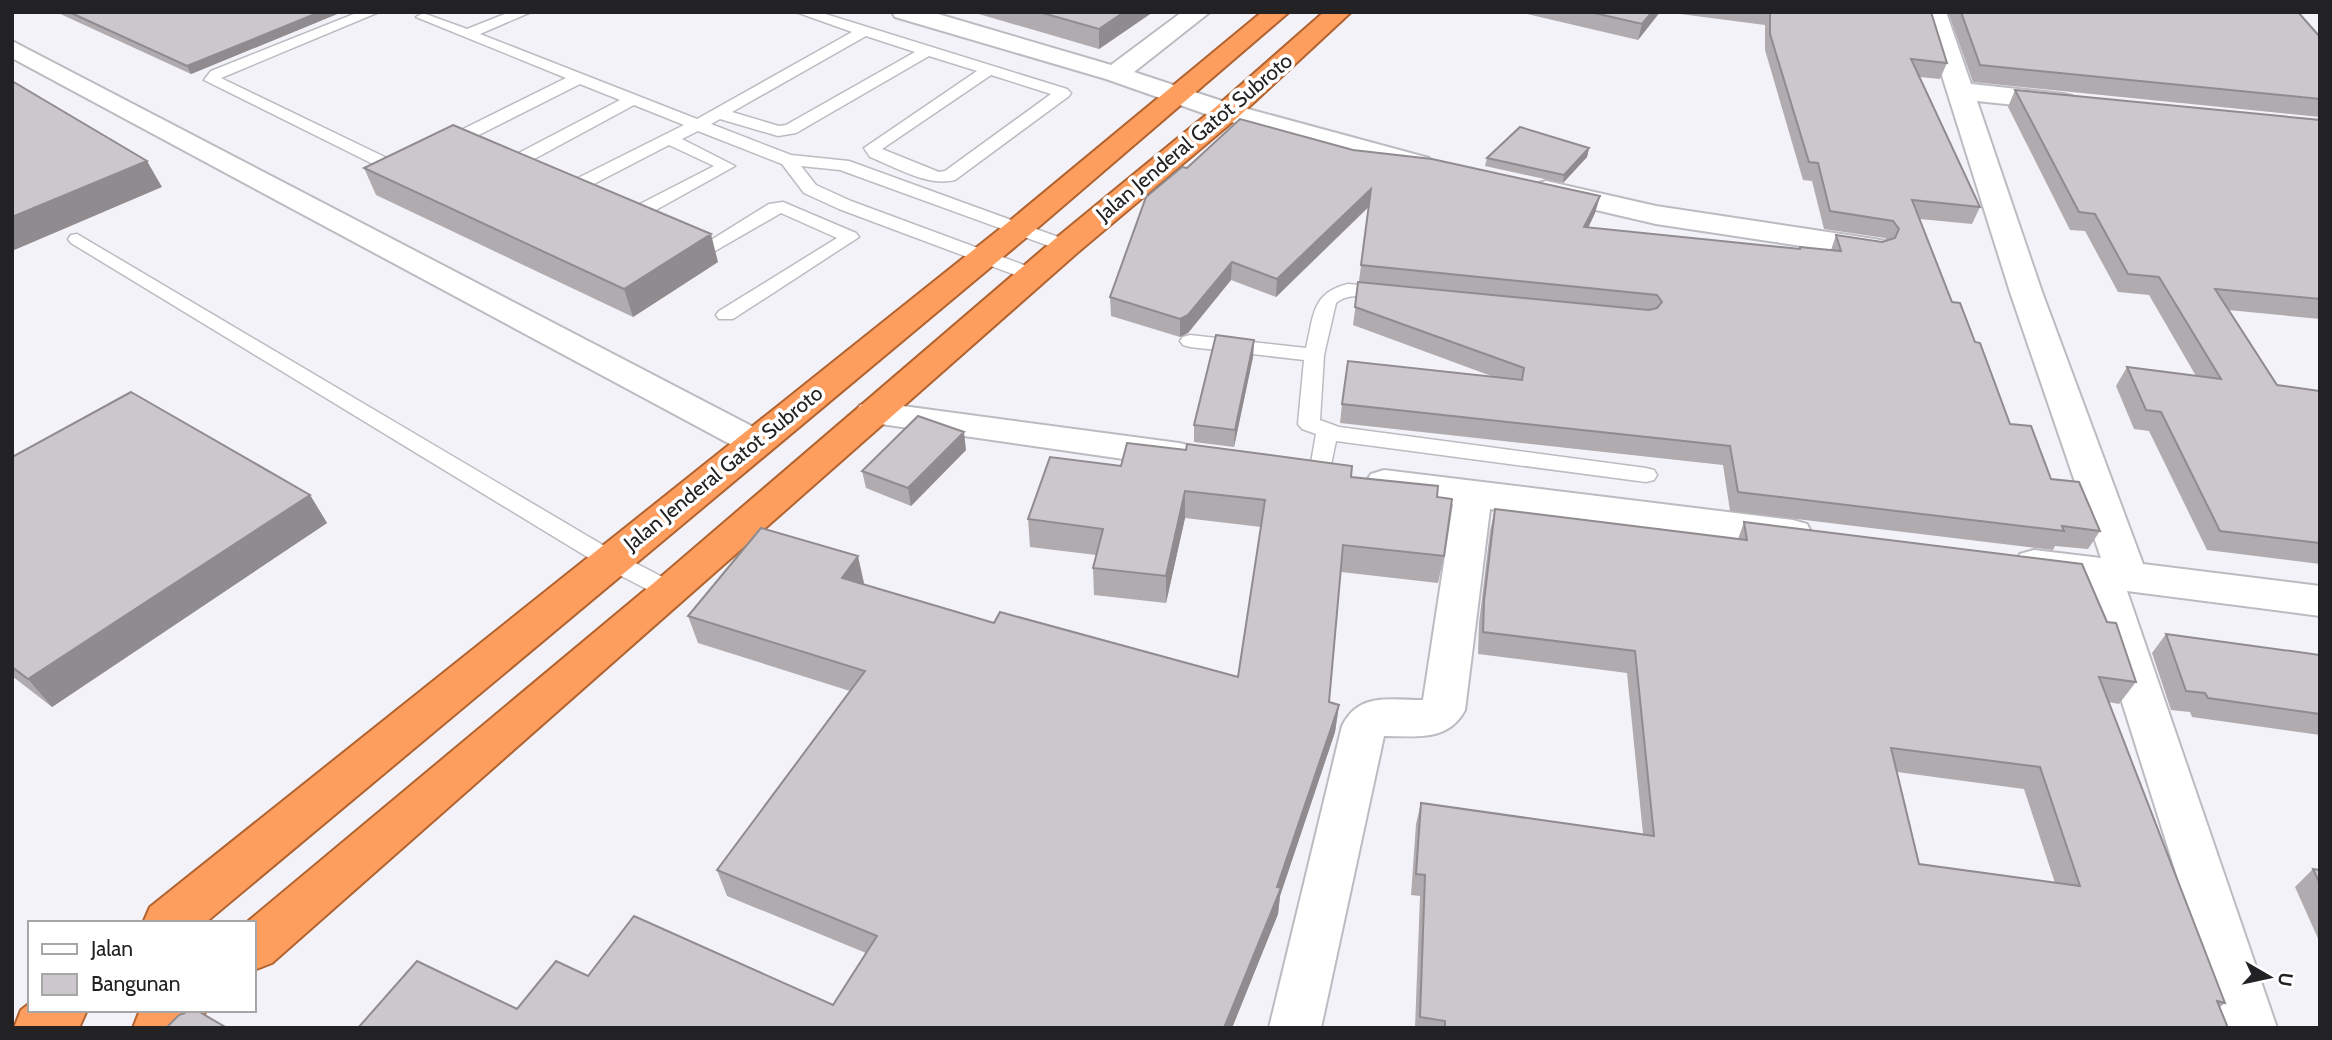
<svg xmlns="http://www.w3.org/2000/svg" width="2332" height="1040" viewBox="0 0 2332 1040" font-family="Cabin,sans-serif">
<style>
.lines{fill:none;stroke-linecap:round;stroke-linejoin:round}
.service-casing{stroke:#bcbbc1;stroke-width:3}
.minor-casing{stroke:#bcbbc1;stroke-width:4}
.trunk-casing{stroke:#b16330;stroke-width:4}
.service{fill:#fff;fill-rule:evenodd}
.minor{fill:#fff;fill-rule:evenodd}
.trunk{fill:#fe9e5e;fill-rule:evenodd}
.wall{fill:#afabaf;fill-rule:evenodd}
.shaded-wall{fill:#8f8b8f}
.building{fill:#ccc7cc;stroke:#8f8b8f;stroke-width:2;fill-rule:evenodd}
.labels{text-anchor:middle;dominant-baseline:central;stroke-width:7;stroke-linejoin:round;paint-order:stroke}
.street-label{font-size:21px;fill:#222124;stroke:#fff}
</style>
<rect width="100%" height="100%" fill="#f3f2f8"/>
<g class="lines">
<!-- service casing -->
<g class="service-casing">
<path id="service" d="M359 12H379L221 78 393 161 414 159 416 163 414 167 385 170 204 80 211 71Z
M510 12H531L480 34 697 119 852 32 796 12H819L1067 89 1071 93 1069 96 955 180C927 187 896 167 870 157L864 148 977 71 929 56 796 133 778 136 720 119 711 124 791 155 849 161 1072 242 1075 246 1066 251 1060 250 840 170 801 166 816 185 851 201 1040 271 1042 275 1033 281 1026 279 839 209 804 193 782 164 698 131 682 139 735 166 654 211 711 240 769 204 783 202 856 233 859 237 733 319H719L716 315 719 311 837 238 781 213 715 251 702 250 639 217 636 213 640 204 714 166 669 145 588 187H576L573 183 576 179 684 125 634 105 525 164H513L511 160 513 156 620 100 580 84 451 149H439L437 145 439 141 566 78 416 17 423 13 467 29ZM866 36 915 52 786 125 779 126 732 112ZM991 75 1051 94 945 171 939 172 882 149Z
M77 234 618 554 678 585 682 591 678 597 670 600 662 597 602 566 71 243 68 239 71 235Z
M1348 284 1388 287 1397 293C1384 308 1356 286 1336 303L1324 355 1320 420 1339 427 1646 468 1654 470 1657 475 1654 480 1646 482 1336 441 1328 479 1320 481 1312 479 1309 474 1316 434 1302 429 1298 424 1304 360 1190 347 1183 345 1180 341 1183 337 1190 335 1306 348C1314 316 1311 293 1348 284Z"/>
</g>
<!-- minor casing -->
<g class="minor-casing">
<path id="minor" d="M892 12H931L1111 65 1182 12H1210L1134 72 1237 106 1429 158 1433 164 1429 170 1419 173 1217 118 1106 79 895 17Z
M1922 12H1946L1971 84 2063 94 2072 96 2076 102 2072 108 2063 110 1977 101 2042 292 2143 564 2320 586V616L2127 591 2277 1028H2225L2085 585 2020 574 2014 564 2020 554 2034 550 2101 558 2010 292Z
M12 41 767 434 772 442 767 450 754 454 741 450 12 58Z
M1546 181 1656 206 1874 239 1885 241 1889 248 1885 255 1874 257 1656 224 1536 196 1531 190 1536 184Z
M873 402 1179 443 1192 446 1197 455 1192 464 1179 467 860 421 855 413 860 405Z
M1384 470 1793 520 1807 524 1812 534 1807 544 1793 548 1490 509 1465 710C1448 742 1416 736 1384 736L1321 1028H1269L1342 726C1359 692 1389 700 1423 700L1453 504 1371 492 1365 483 1371 474Z"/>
</g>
<!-- trunk casing -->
<g class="trunk-casing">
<path id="trunk" d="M1262 12H1289L1028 236 205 923H143L150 907 1006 224Z
M1324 12H1351L1237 118 1077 253 272 963 254 970V923H246L656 581 1055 239 1217 106Z
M30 1003V1010H87L79 1028H14L21 1010Z
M140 1010H206L198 1028H133Z"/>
</g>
<!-- service -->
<use href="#service" class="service"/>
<!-- minor -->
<use href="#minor" class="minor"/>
<!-- trunk -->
<use href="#trunk" class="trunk"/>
</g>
<!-- wall -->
<path class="wall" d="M56 12H342L191 74Z
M972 12H1153L1099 49Z
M1519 12H1660L1638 40Z
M1665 12H1931L1947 63 1940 79 1920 77 1980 207 1972 224 1920 219 1952 302 1975 342 2010 424 2051 479 2100 531 2088 549 2055 546 2053 550 1730 511 1723 465 1340 423 1342 404 1494 377 1353 325 1369 207 1276 297 1231 280 1188 333 1180 337 1111 316 1110 297 1187 168 1353 150 1600 196 1595 213 1588 228 1799 249 1800 247 1831 250 1836 235 1882 242 1887 240 1885 238 1824 229 1812 181 1803 180 1765 50V25Z
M1948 12H2298L2320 37V117L1973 82Z
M2015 90 2320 120V319L2228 310 2277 385 2320 391V564L2207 550 2149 431 2134 429 2116 386 2127 367 2196 376 2149 295 2118 292 2085 231 2070 230 2008 107Z
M1589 148 1587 157 1563 183 1485 166 1487 158Z
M364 168 718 262 633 317 376 195Z
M1254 340 1253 357 1234 447 1194 442V425Z
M966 450 911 506 866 488 862 471Z
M12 457 310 495 327 523 52 707 12 676Z
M1121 466 1351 477 1437 497 1444 556 1438 583 1341 572 1329 702 1339 705 1335 732 1280 896 1278 914 1232 1028H358L517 1009 588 976 833 1005 866 953 727 896 717 870 850 691 698 643 688 616 864 583 863 584 994 623 1238 677 1261 527 1185 518 1166 603 1094 595 1093 568 1096 555 1030 547 1028 519Z
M1495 509 1738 539 1744 522 2107 622 2136 682 2119 704 2108 702 2225 1003 2220 1007 2228 1028H1415L1420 896 1411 895 1416 824 1421 803 1643 834 1627 673 1478 654 1479 623 1490 531ZM1897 772 2024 789 2055 883 1919 864Z
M2166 634 2320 655V735L2192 717 2190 712 2171 710 2152 653Z
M2313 869 2320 870V943L2295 887Z"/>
<!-- shaded-wall -->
<path class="shaded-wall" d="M320 12H342L191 74 187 66Z
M1124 12H1153L1099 49V29Z
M1652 12H1660L1638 40 1642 24Z
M1589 148 1587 157 1563 183 1564 175Z
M147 161 162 187 12 251V217Z
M1371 189 1369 206 1276 297 1277 279Z
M1600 196 1595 213 1580 245 1584 227Z
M711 234 718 262 633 317 624 289Z
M1232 262 1231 280 1188 333 1180 337V319Z
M1254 340 1253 357 1234 447 1235 430Z
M964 432 966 450 911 506 908 488Z
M1185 491V518L1166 603V576Z
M310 495 327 523 52 707 28 679Z
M858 556 864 583 848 605 842 578Z
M1339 705 1335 732 1280 896 1278 914 1232 1028H1224L1277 887Z"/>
<!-- building -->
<path class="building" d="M69 12H320L187 66Z
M1039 12H1124L1099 29Z
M1590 12H1652L1642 24Z
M1770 12H1931L1947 63 1911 59 1980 207 1912 200 1952 302 1960 303 1975 342 1980 343 2010 424 2031 426 2051 479 2079 482 2100 531 2062 526 2064 531 1738 492 1730 446 1342 404 1348 361 1522 380 1524 368 1355 307 1358 282 1649 310 1657 308 1662 302 1657 295 1361 265 1371 189 1277 279 1232 262 1188 315 1180 319 1110 297 1146 197 1182 167 1187 168 1240 119 1353 150 1432 159 1600 196 1584 227 1800 249V247L1841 251 1836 235 1882 242 1895 238 1899 229 1893 221 1830 211 1818 163 1809 162 1770 34Z
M1961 12H2298L2320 37V99L1980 65Z
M12 81 147 161 12 217Z
M2015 90 2320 120V299L2215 289 2277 385 2320 391V543L2220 531 2161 412 2146 410 2127 367 2221 379 2159 277 2128 274 2095 214 2079 212Z
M453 125 711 234 624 289 364 168Z
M1520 127 1589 148 1564 175 1487 158Z
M1216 335 1254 340 1235 430 1194 425Z
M131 392 310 495 28 679 12 667V457Z
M918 416 964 432 908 488 862 471Z
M1127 443 1186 450 1187 444 1352 466 1351 477 1438 486 1437 497 1452 499 1444 556 1343 545 1329 702 1339 705 1277 887 1281 888 1224 1028H358L417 961 517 1009 556 961 588 976 634 916 833 1005 877 936 717 870 865 671 688 616 761 528 858 556 842 578 994 623 1000 612 1238 677 1265 500 1185 491 1166 576 1093 568 1103 529 1028 519 1050 457 1121 466Z
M1495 509 1747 540 1744 522 2082 564 2107 622 2116 623 2136 682 2099 677 2225 1003 2217 1001 2228 1028H1445V1021L1420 1017 1425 875 1416 874 1421 803 1654 836 1635 651 1483 632 1484 601ZM1891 748 2040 767 2080 886 1919 864Z
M2166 634 2320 655V714L2208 698 2205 693 2186 691Z
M2313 869 2320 870V884Z
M186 1010H196L227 1028H166L179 1015 185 1013Z"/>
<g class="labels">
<!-- street labels -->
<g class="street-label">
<text transform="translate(1194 137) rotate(-40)">Jalan Jenderal Gatot Subroto</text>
<text transform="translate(723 468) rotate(-39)">Jalan Jenderal Gatot Subroto</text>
</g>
</g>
<!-- border -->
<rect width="2332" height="1040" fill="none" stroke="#222124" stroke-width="28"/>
<!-- legend -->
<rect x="28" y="921" width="228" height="91" fill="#ffffff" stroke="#a7a6a7" stroke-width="2"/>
<rect x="42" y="944" width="35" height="10" fill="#ffffff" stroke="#a7a6a7" stroke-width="2"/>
<text x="91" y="956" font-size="21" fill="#222124">Jalan</text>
<rect x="42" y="974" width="35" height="21" fill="#ccc7cc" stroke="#a7a6a7" stroke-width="2"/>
<text x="91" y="991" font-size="21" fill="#222124">Bangunan</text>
<!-- north arrow -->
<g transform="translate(2269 977) rotate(99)" stroke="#ffffff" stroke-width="5" paint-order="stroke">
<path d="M0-5L12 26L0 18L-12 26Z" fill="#222124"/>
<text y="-10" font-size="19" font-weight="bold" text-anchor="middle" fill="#222124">U</text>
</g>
</svg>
